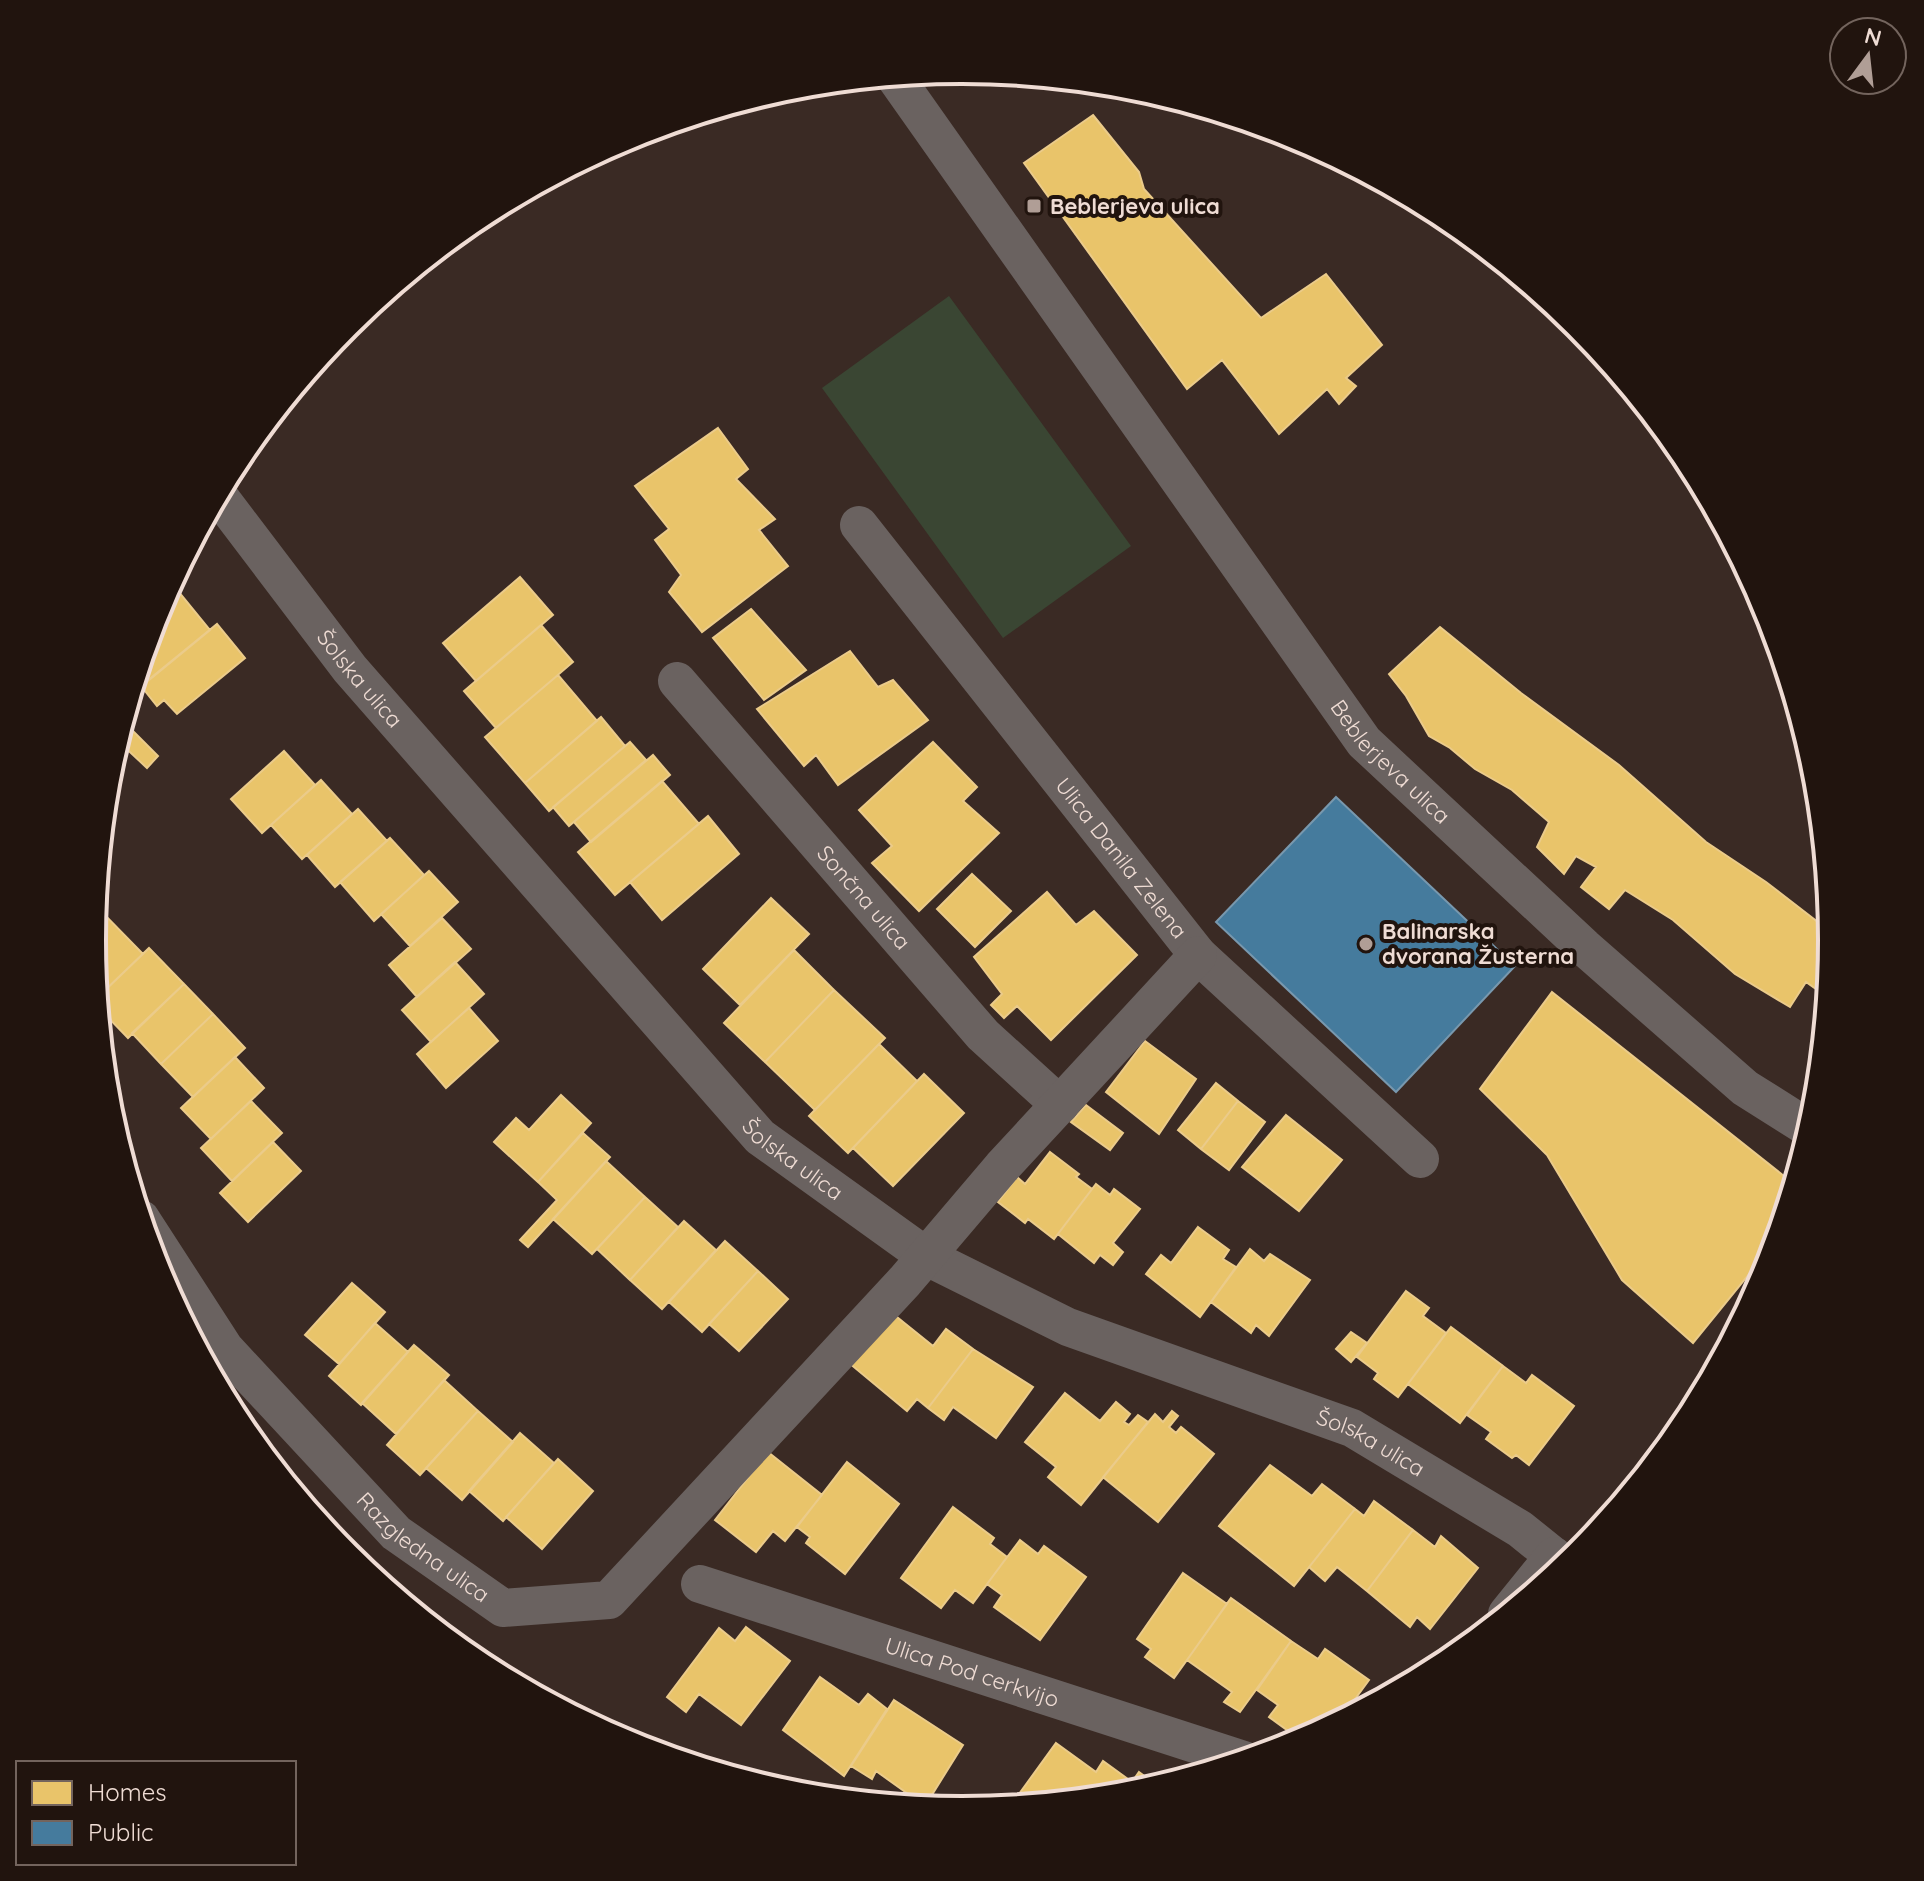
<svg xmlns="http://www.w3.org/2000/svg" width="1924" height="1881" viewBox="0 0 1924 1881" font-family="Quicksand,sans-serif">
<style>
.green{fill:#3a4633}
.homes{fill:#e9c46a;stroke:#ebcb8a;stroke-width:2}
.public{fill:#457b9d;stroke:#7898ae;stroke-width:2}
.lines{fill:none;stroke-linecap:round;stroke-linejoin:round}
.street{stroke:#6a6260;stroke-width:38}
.poi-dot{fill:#b09e96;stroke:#21140e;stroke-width:3}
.labels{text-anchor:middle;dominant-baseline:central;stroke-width:8;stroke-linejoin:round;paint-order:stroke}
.poi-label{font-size:22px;font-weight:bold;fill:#efdcd4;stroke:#21140e;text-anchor:start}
.street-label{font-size:22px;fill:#efdcd4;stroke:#21140e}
.rim{fill:none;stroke:#efdcd4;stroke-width:4}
</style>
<rect width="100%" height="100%" fill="#3a2a24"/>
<!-- green -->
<path class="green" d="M949 296 1131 546 1003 638 822 388Z"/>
<!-- homes -->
<path class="homes" d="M1093 115 1139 172 1144 189 1261 318 1326 274 1382 345 1346 378 1356 386 1339 404 1327 389 1279 434 1222 360 1187 389 1024 163Z
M718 428 748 469 736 479 775 519 759 530 788 566 702 632 669 592 681 575 655 540 669 529 635 486Z
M520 577 553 615 476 681 443 643Z
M178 591 210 630 149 680 139 668 157 609Z
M751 609 806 670 764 700 713 638Z
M217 624 245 658 177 714 164 700 157 706 141 686Z
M541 625 573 662 496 728 464 691Z
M1440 627 1521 693 1619 765 1706 842 1766 882 1832 933 1827 997 1806 982 1790 1007 1735 974 1673 920 1625 890 1609 909 1581 887 1596 867 1576 856 1564 874 1537 847 1549 822 1512 790 1475 769 1450 748 1429 736 1406 696 1389 674Z
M850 651 878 687 893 680 928 720 838 785 816 755 804 766 757 709Z
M558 675 597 721 525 783 485 737Z
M601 717 625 746 549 811 525 783Z
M123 721 158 756 147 768 117 740Z
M630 742 646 760 569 826 553 807Z
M933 742 977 787 963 801 999 833 919 911 872 863 892 846 859 810Z
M284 751 315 785 262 833 231 799Z
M653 755 670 775 591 842 574 822Z
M321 780 352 814 302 859 271 825Z
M662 781 699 824 615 895 578 852Z
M358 809 387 841 335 887 307 855Z
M708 816 739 854 662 920 630 882Z
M390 838 424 875 374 921 340 882Z
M429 871 458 902 410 946 381 914Z
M972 874 1011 911 975 947 937 909Z
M1047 892 1076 925 1094 911 1137 955 1051 1040 1017 1006 1004 1018 991 1005 1002 994 974 957Z
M771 898 809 934 740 1005 703 969Z
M95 905 143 954 97 998 92 940Z
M442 918 471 949 417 997 389 965Z
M149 948 184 984 128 1038 98 1007 97 998Z
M794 950 834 990 765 1062 724 1023Z
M455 962 484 994 431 1042 402 1010Z
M184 984 213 1014 161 1064 132 1033Z
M834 990 885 1038 815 1110 765 1062Z
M1552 992 1794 1184 1776 1241 1693 1343 1622 1280 1547 1155 1480 1089Z
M469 1008 498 1041 446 1088 417 1054Z
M213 1014 245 1048 193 1097 161 1064Z
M1145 1041 1196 1079 1159 1134 1106 1092Z
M879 1044 917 1081 848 1153 809 1116Z
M235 1057 264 1088 211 1139 181 1108Z
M924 1074 964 1113 893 1186 853 1148Z
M1216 1083 1238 1101 1201 1149 1178 1130Z
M561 1095 591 1123 538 1182 494 1142 516 1118 529 1130Z
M251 1101 282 1133 232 1181 201 1148Z
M1238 1101 1265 1122 1229 1170 1201 1149Z
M1086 1105 1123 1133 1110 1150 1071 1122Z
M1286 1115 1342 1160 1299 1211 1242 1167Z
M583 1133 610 1157 528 1247 520 1240 557 1200 538 1182Z
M273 1142 301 1171 248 1222 220 1193Z
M1050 1152 1079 1174 1076 1177 1092 1189 1054 1239 1028 1219 1025 1223 998 1202 1017 1177 1025 1184Z
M606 1161 645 1197 592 1254 553 1219Z
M1096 1184 1110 1195 1114 1189 1140 1209 1113 1243 1123 1252 1113 1265 1100 1255 1094 1263 1058 1234Z
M645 1197 678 1227 630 1280 597 1249Z
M684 1221 716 1250 662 1309 630 1280Z
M1198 1227 1229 1250 1223 1259 1236 1267 1200 1317 1146 1274 1161 1255 1171 1263Z
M725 1241 758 1271 702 1332 669 1302Z
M1250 1249 1264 1261 1270 1254 1310 1280 1269 1336 1256 1325 1251 1333 1211 1302Z
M758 1271 788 1299 739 1351 709 1324Z
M352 1283 385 1312 339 1364 305 1335Z
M1406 1291 1429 1308 1423 1316 1446 1333 1398 1397 1374 1379 1378 1373 1357 1357Z
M892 1313 933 1346 946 1329 973 1349 928 1408 917 1399 907 1411 849 1363Z
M375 1323 408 1352 361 1405 329 1376Z
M1451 1327 1503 1366 1460 1423 1408 1384Z
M1351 1332 1367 1343 1351 1362 1336 1349Z
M414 1345 449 1375 396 1434 362 1403Z
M973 1349 1033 1387 996 1438 953 1407 944 1420 928 1408Z
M1503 1366 1526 1383 1532 1375 1574 1406 1529 1465 1516 1455 1512 1458 1486 1439 1491 1432 1467 1415Z
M444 1380 478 1411 420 1475 387 1445Z
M1065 1393 1100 1421 1116 1402 1130 1414 1124 1422 1129 1425 1138 1415 1148 1422 1081 1505 1048 1477 1056 1467 1025 1442Z
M478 1411 513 1442 462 1500 426 1468Z
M1172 1411 1178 1416 1169 1427 1176 1433 1181 1427 1214 1454 1158 1522 1103 1477 1155 1414 1163 1422Z
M520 1433 554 1463 503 1521 469 1491Z
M768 1452 822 1495 785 1541 773 1531 756 1552 715 1520Z
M558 1459 593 1491 542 1549 506 1517Z
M847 1462 899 1504 845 1574 806 1543 810 1537 797 1527Z
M1270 1465 1312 1496 1322 1484 1355 1509 1294 1586 1219 1526Z
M1374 1501 1413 1530 1367 1591 1337 1567 1325 1581 1309 1567 1355 1509 1364 1516Z
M953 1507 994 1538 990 1544 1007 1557 973 1603 955 1590 941 1608 901 1578Z
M1413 1530 1435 1547 1441 1536 1478 1568 1430 1629 1417 1617 1410 1627 1367 1591Z
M1020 1540 1038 1554 1044 1546 1086 1577 1040 1640 994 1607 1002 1595 987 1584Z
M1183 1573 1227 1604 1174 1678 1145 1657 1151 1649 1137 1639Z
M1231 1598 1291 1641 1240 1712 1224 1702 1232 1692 1187 1660Z
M746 1627 790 1661 741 1725 699 1694 686 1712 667 1697 719 1628 735 1641Z
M1291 1641 1318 1659 1325 1649 1369 1680 1339 1721 1302 1741 1269 1717 1278 1705 1257 1690Z
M820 1677 859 1705 868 1694 887 1709 844 1776 783 1730Z
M894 1700 963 1745 925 1806 876 1771 872 1779 851 1766Z
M1056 1743 1096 1772 1103 1761 1132 1782 1123 1795 1033 1804 1019 1794Z
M1139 1772 1158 1786 1123 1795 1132 1782Z"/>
<!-- public -->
<path class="public" d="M1336 797 1515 966 1396 1092 1216 922Z"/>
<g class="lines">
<!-- street -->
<g class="street">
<path id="s1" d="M895 77 1364 742 1584 947 1745 1088 1810 1129"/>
<path id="s2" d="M218 495 350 669 760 1137 927 1257 1068 1327 1352 1428 1520 1529 1566 1566"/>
<path id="s3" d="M859 525 1198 955 1420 1159"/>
<path id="s4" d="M677 681 983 1035 1060 1105"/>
<path id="s5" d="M141 1219 225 1349 396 1533 503 1608 609 1600 905 1281 1002 1167 1198 955"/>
<path id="s6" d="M700 1584 1244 1760"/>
<path d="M1507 1614 1554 1556"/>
</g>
</g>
<!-- markers -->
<g class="poi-dot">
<rect x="1026" y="198" width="16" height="16" rx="4"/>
<circle cx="1366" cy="944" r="8"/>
</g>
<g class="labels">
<!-- poi labels -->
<g class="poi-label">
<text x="1050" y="206">Beblerjeva ulica</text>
<text x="1382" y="931">Balinarska<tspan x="1382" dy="25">dvorana Žusterna</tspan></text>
</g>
<!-- street labels -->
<g class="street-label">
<text stroke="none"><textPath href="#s2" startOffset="232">Šolska ulica</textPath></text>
<text stroke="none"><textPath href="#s1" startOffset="846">Beblerjeva ulica</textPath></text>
<text stroke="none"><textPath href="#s3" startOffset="424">Ulica Danila Zelena</textPath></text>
<text stroke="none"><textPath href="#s4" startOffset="286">Sončna ulica</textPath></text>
<text stroke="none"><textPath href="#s2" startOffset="880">Šolska ulica</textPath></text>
<text stroke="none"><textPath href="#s2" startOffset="1528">Šolska ulica</textPath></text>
<text stroke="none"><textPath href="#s5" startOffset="436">Razgledna ulica</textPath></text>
<text stroke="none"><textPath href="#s6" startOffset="286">Ulica Pod cerkvijo</textPath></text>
</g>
</g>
<!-- crop -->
<path d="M0 0H1924V1881H0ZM106 940a856 856 0 1 1 1712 0a856 856 0 1 1-1712 0Z" fill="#21140e" fill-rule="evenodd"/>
<path class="rim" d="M106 940a856 856 0 1 1 1712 0a856 856 0 1 1-1712 0Z"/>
<!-- legend -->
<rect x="16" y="1761" width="280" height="104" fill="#21140e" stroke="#73645d" stroke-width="2"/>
<rect x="32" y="1781" width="40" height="24" fill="#e9c46a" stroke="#73645d" stroke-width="2"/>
<text x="88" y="1801" font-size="24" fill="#efdcd4">Homes</text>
<rect x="32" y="1821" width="40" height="24" fill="#457b9d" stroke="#73645d" stroke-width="2"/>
<text x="88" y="1841" font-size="24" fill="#efdcd4">Public</text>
<!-- north arrow -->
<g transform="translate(1868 56) rotate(15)"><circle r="38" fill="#21140e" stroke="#73645d" stroke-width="2"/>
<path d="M0-6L14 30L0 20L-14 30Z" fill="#b09e96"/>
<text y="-12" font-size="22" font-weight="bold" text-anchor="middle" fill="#efdcd4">N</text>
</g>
</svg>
